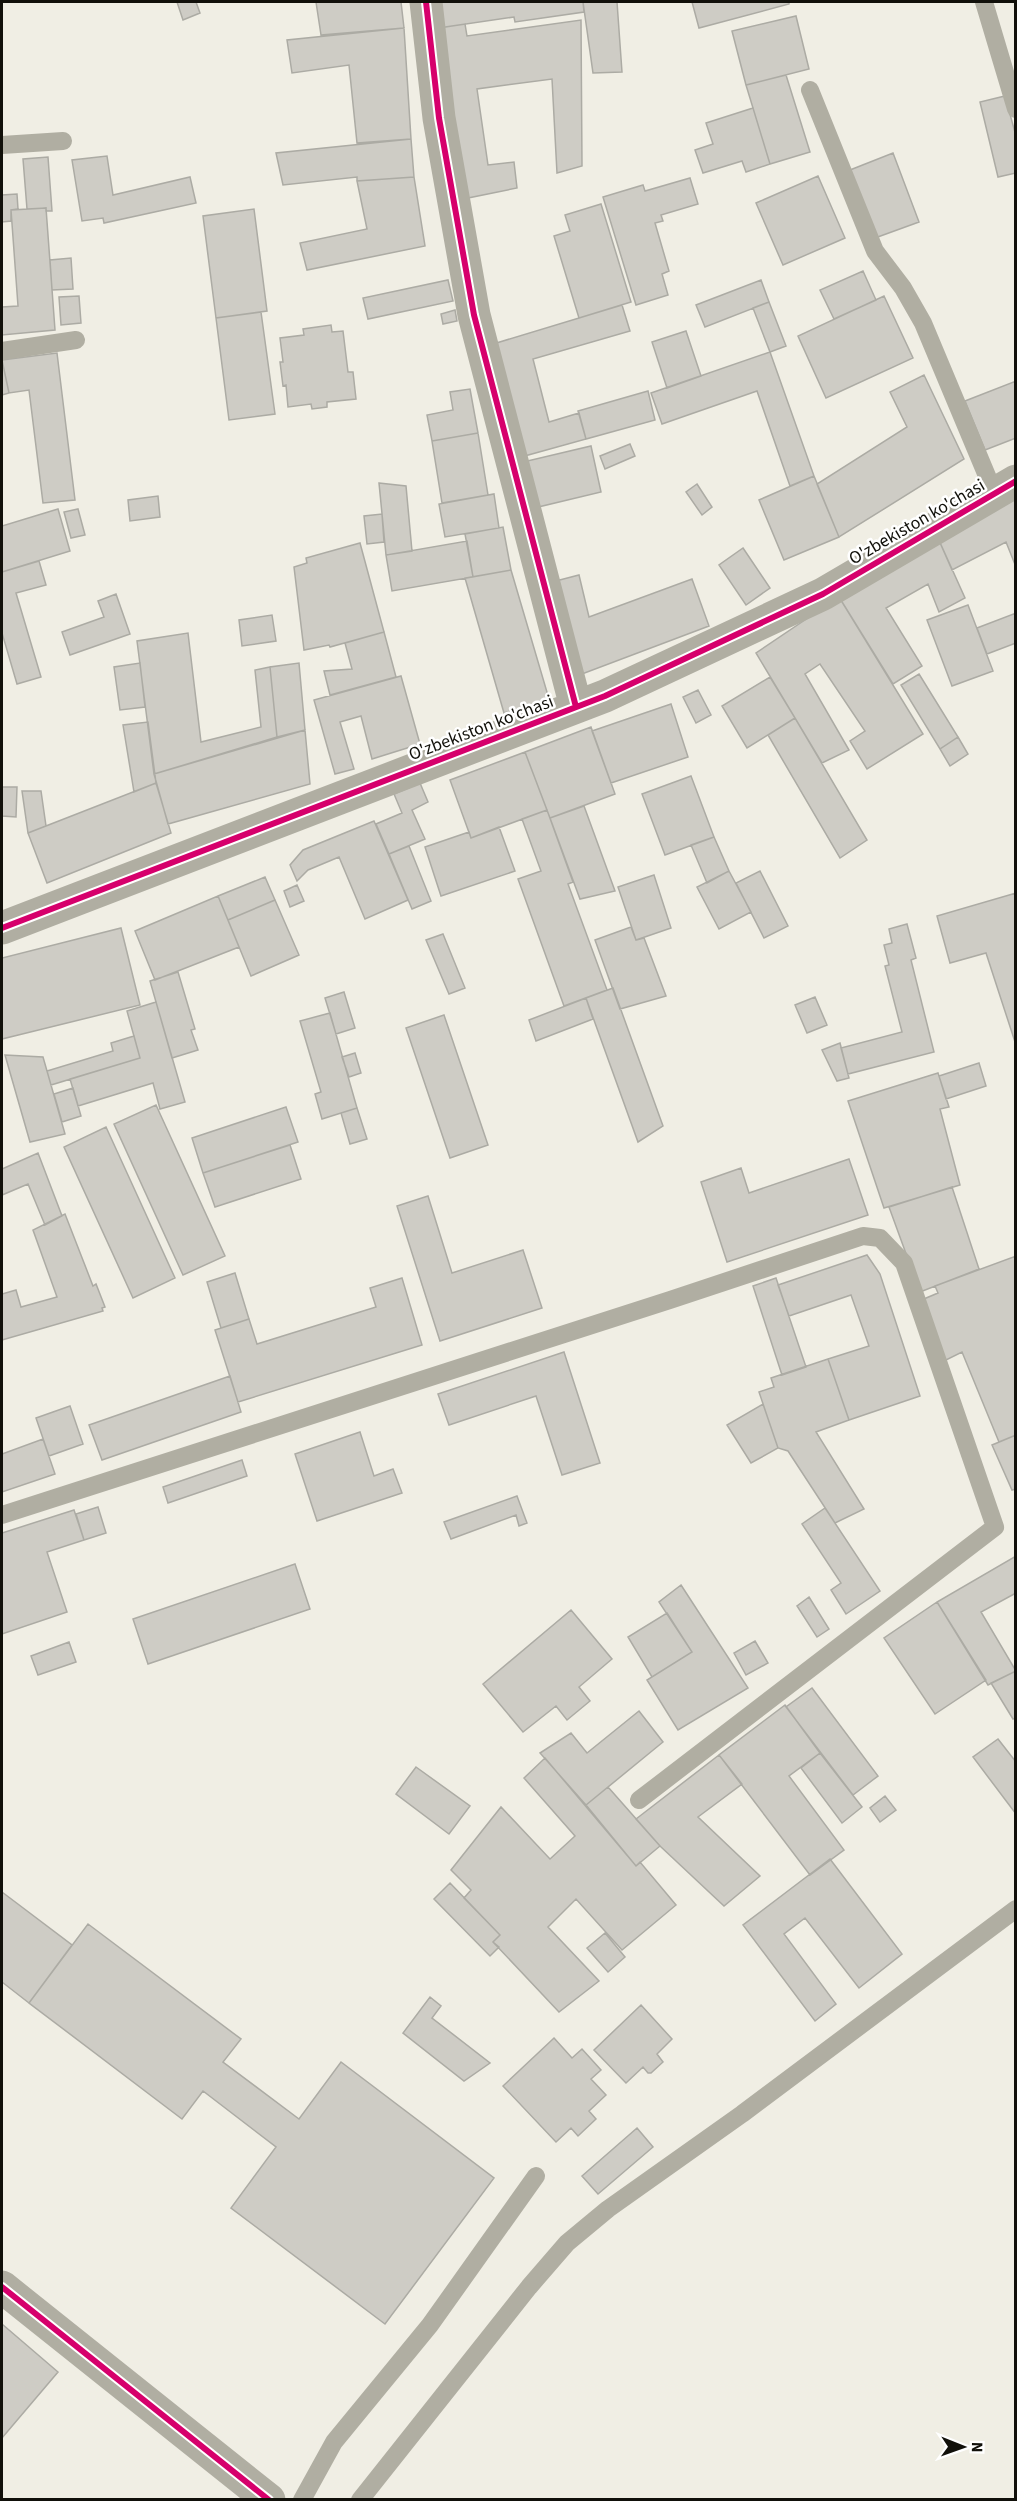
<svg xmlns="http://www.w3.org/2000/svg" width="1017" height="2501" viewBox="0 0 1017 2501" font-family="'Source Sans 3',sans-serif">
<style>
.building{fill:#ceccc5;stroke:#acaba4;stroke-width:1.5}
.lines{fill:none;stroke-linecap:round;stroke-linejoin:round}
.service{stroke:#b0aea2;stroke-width:18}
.minor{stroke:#b0aea2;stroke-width:33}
.cycleway-casing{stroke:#fff;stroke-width:10}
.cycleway{stroke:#d6006c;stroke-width:6}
.labels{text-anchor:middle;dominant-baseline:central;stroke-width:5;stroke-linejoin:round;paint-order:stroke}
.street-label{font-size:18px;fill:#11100a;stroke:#fff}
</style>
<rect width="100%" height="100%" fill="#f0eee4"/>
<!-- building -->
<path class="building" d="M177 2H196L200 13 183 20Z
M316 2H401L404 28 321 35Z
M436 2H583L584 12 515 22 514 17 439 28Z
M583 2H617L622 72 593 73Z
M692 2H789V4L699 28Z
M796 16 809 69 746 85 732 31Z
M581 20 582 166 557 173 552 79 477 89 488 165 514 162 517 188 458 200 439 28 465 24 467 36Z
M404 28 411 139 357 143 349 65 292 73 287 40Z
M786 75 810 152 770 164 746 85Z
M1005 96 1016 136V173L998 177 980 102Z
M753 108 770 164 746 172 742 161 703 173 695 150 713 144 706 123Z
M411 139 414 177 357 181V177L283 185 276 153Z
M893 153 919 222 875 238 850 170Z
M107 156 113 195 190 177 196 203 104 223 103 218 82 221 72 160Z
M48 157 52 211H46V208L27 209 23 159Z
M818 176 845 238 783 265 756 203Z
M414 177 425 246 307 270 300 243 367 229 357 181Z
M690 178 698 204 661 215 663 221 655 223 669 271 662 274 668 295 636 305 603 197 643 185 645 191Z
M17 194 18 209 11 210V221L2 222V195Z
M601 204 631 302 579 318 554 236 570 231 565 215Z
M46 208 55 330 2 335V307L18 306 11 210Z
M254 209 267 311 216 318 203 216Z
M71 258 73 289 52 290 50 260Z
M863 271 876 300 834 319 820 290Z
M448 280 453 301 368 319 363 298Z
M761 280 769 302 705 327 696 305Z
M79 296 81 323 61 325 59 297Z
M884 296 913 358 826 398 798 336Z
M769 302 786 346 770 352 753 308Z
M622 305 630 331 533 359 549 422 579 413 586 439 521 457 493 344Z
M455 310 457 321 443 324 441 314Z
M261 312 275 414 229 420 216 318Z
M331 325 332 332 343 331 348 372H353L356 399 327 402V407L312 409 311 404 288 407 286 385 283 386 280 362H283L280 338 304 335 303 329Z
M686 331 701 376 667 388 652 342Z
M770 352 814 476 790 486 757 391 662 424 651 393Z
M57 353 75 500 43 503 29 390 9 393 2 360Z
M2 360 9 393 2 395Z
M924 375 964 459 839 537 817 484 907 427 890 392Z
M1016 381V438L985 450 965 401Z
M470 389 478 433 432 441 427 415 453 410 450 392Z
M648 391 655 420 586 439 578 411Z
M478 433 488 495 442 503 432 441Z
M630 444 635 456 605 469 600 456Z
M591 446 601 492 534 508 523 462Z
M814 476 839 537 784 560 759 500Z
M379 483 406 486 412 551 386 555Z
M697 484 712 507 702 515 686 492Z
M494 494 499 528 445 537 439 504Z
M158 496 160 517 130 521 128 500Z
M1016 499V567L1006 542 952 570 938 538Z
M58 509 70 551 2 572V526Z
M78 509 85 535 71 538 64 512Z
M382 514 384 542 367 544 364 516Z
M503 527 511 570 473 577 465 534Z
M938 538 965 598 939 612 928 584 886 608 922 666 893 684 839 597Z
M467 541 473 577 392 591 386 555Z
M360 543 384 632 330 647 329 645 304 650 294 567 307 563 306 558Z
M743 548 770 588 746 605 719 565Z
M39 561 46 585 16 593 41 677 17 684 2 633V572Z
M511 570 549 699 504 713 465 578Z
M579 575 589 617 692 579 709 626 574 677 548 583Z
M116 594 130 634 70 655 62 632 104 617 98 601Z
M839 597 923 734 867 769 850 741 865 731 820 664 805 674 849 750 822 763 756 653Z
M968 605 993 671 952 686 927 620Z
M1016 613V643L987 654 977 628Z
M272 615 276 641 242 646 239 620Z
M384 632 396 677 330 695 324 671 352 669 345 643Z
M188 633 201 742 261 727 255 670 270 667 277 737 154 774 137 641Z
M140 663 145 707 120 710 114 667Z
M299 663 305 730 277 737 270 667Z
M919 674 958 737 940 749 901 685Z
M401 676 420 744 372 759 361 716 340 722 354 769 335 774 314 700Z
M770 677 795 718 747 748 722 706Z
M698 690 711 715 696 723 683 697Z
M671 704 688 757 611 783 592 731Z
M795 718 867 840 840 858 768 735Z
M148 722 156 783 134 792 123 725Z
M591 727 615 794 550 818 525 752Z
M305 730 310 784 168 824 154 774Z
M958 737 968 754 950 766 940 749Z
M525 752 547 810 471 838 450 780Z
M691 776 714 837 665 855 642 794Z
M156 783 171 833 47 883 28 833Z
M420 783 428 802 412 810 425 839 389 854 376 824 402 813 394 794Z
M2 787H17L16 817 2 816Z
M22 791H41L46 826 28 833Z
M584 806 615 891 580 899 550 818Z
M547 810 573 882 568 884 607 990 564 1006 518 879 541 871 522 819Z
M374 821 408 900 365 919 339 857 308 870 297 881 290 865 303 850Z
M499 827 515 871 441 896 425 847 469 832 471 838Z
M714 837 729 871 707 883 691 845Z
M409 846 431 901 412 909 389 854Z
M729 871 751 912 719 929 697 887Z
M760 871 788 926 764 938 736 883Z
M654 875 671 928 636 940 618 887Z
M265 877 275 900 228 920 218 896Z
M297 885 304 901 290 907 284 891Z
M1016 893V1045L986 953 950 963 937 916Z
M218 896 239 947 155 980 135 931Z
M275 900 299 955 251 976 228 920Z
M907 924 916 958 911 960 934 1052 848 1074 841 1048 902 1032 885 966 889 965 884 945 892 943 889 929Z
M631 927 636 940 644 938 666 996 620 1009 595 940Z
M121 928 140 1005 2 1039V958Z
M443 934 465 988 449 994 426 940Z
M178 972 195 1029 191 1030 198 1050 172 1058 150 981Z
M613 988 663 1126 638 1142 586 998Z
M344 992 355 1028 336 1034 325 998Z
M815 997 827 1025 807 1033 795 1005Z
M586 998 593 1019 536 1041 529 1020Z
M156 1002 185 1102 160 1109 153 1083 78 1106 70 1079 140 1058 127 1011Z
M330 1013 357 1108 322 1119 315 1094 321 1092 300 1021Z
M444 1015 488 1145 450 1158 406 1028Z
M134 1036 140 1058 51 1085 47 1071 113 1051 111 1043Z
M840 1043 849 1078 837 1081 822 1050Z
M355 1053 361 1073 349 1077 342 1057Z
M5 1055 43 1057 65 1134 30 1142Z
M979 1063 986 1086 946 1099 939 1076Z
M938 1073 949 1107 940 1109 960 1185 884 1208 848 1101Z
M73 1088 81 1116 62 1122 54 1094Z
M156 1105 225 1256 183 1275 114 1124Z
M286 1107 298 1142 203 1173 192 1138Z
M357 1108 367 1139 350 1144 341 1113Z
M106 1127 175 1278 133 1298 64 1147Z
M290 1145 301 1179 215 1207 203 1173Z
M38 1153 62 1216 45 1225 28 1184 2 1195V1169Z
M849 1159 868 1215 727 1262 701 1182 741 1168 749 1193Z
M952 1187 979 1269 920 1292 889 1207Z
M428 1196 452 1273 523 1250 542 1308 440 1341 397 1206Z
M65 1214 93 1286 96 1284 105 1307 102 1308 103 1311 2 1340V1294L16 1290 21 1307 57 1297 33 1230Z
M867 1255 880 1274 920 1396 849 1420 828 1359 869 1346 851 1295 789 1316 778 1285Z
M1016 1256V1435L999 1442 962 1352 944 1361 919 1301 938 1293 935 1286Z
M235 1273 249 1319 221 1328 207 1282Z
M402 1278 422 1345 238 1402 215 1330 249 1319 257 1344 376 1307 370 1288Z
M776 1278 806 1367 782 1375 753 1286Z
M564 1352 600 1463 562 1475 536 1396 449 1425 438 1394Z
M828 1359 849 1420 816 1432 864 1509 835 1523 788 1451 778 1448 759 1392 774 1387 771 1378Z
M230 1376 241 1412 102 1460 89 1425Z
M763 1404 778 1448 751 1463 727 1425Z
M70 1406 83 1444 49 1456 36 1418Z
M360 1432 374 1476 393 1469 402 1493 317 1521 295 1454Z
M1016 1435V1489L1012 1490 992 1445Z
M43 1439 55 1474 2 1492V1454Z
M242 1460 247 1476 168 1503 163 1487Z
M517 1496 527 1523 519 1526 516 1515 451 1539 444 1522Z
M98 1507 106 1533 84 1540 76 1514Z
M825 1508 880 1591 846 1614 831 1590 841 1583 802 1524Z
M74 1510 84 1540 47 1552 67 1612 2 1634V1533Z
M1016 1556V1593L981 1612 1016 1671 988 1685 937 1602Z
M295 1564 310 1609 148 1664 133 1619Z
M681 1585 748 1688 678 1730 647 1680 692 1652 659 1602Z
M809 1597 829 1629 817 1637 797 1606Z
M937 1602 986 1680 935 1714 884 1638Z
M571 1610 612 1659 579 1687 590 1701 567 1720 556 1706 523 1732 483 1684Z
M667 1613 692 1652 652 1677 628 1637Z
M755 1641 768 1663 746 1675 734 1653Z
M69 1642 76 1662 38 1675 31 1656Z
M1016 1671V1718L1013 1719 991 1683Z
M812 1688 878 1776 853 1795 786 1707Z
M785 1705 820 1753 789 1776 844 1850 810 1875 719 1755Z
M639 1711 663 1742 586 1805 540 1753 571 1733 587 1753Z
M998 1739 1016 1762V1814L973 1757Z
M820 1753 862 1807 842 1823 801 1768Z
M719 1755 742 1784 698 1817 760 1876 724 1906 660 1846 636 1819Z
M545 1758 636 1866 640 1862 676 1905 622 1950 576 1899 548 1927 599 1981 559 2012 493 1942 500 1935 464 1898 471 1890 451 1870 501 1807 550 1859 575 1836 524 1778Z
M416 1767 470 1806 449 1834 396 1794Z
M608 1787 660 1846 636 1866 586 1805Z
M885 1796 896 1810 880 1822 870 1808Z
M830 1859 902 1954 859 1988 805 1918 784 1934 836 2004 815 2021 743 1925Z
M450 1883 500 1935 493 1942 499 1947 490 1956 434 1899Z
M2 1892 72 1945 29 2003 2 1982Z
M88 1924 241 2039 223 2062 299 2119 341 2062 494 2178 385 2324 231 2208 276 2147 203 2091 182 2119 29 2003Z
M605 1933 625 1957 608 1972 587 1948Z
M430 1997 441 2006 432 2018 490 2063 464 2081 403 2033Z
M641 2005 672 2039 657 2054 663 2062 651 2073H648L643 2067 626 2083 594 2050Z
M554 2038 572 2058 582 2049 601 2070 591 2079 606 2095 589 2111 596 2119 578 2136 571 2128 556 2142 503 2086Z
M637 2128 653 2147 598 2194 582 2176Z
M2 2324 58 2372 2 2438Z"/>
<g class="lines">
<!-- service -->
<path class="service" d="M984 2 1016 109
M810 90 875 251 903 288 923 323 995 495
M2 145 63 141
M2 351 76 340
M2 1515 670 1300 863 1236 880 1238 904 1263 995 1527 639 1800
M302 2500 334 2442 430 2325 536 2176
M360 2500 529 2287 567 2243 608 2209 742 2114 1016 1909"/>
<!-- minor -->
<path class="minor" d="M426 2 439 118 474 315 576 707
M2 928 605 696 823 594 1016 481
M2 2287 269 2500"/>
<!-- cycleway casing -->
<g class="cycleway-casing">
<path id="cycleway" d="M426 2 439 118 474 315 576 707
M2 928 605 696 823 594 1016 481
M2 2287 269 2500"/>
</g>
<!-- cycleway -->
<use href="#cycleway" class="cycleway"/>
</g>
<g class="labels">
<!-- street labels -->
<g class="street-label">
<text transform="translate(917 522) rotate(-30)">O'zbekiston ko'chasi</text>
<text transform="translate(481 728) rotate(-21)">O'zbekiston ko'chasi</text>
</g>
</g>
<!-- border -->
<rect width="1017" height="2501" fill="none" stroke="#11100a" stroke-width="6"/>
<!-- north arrow -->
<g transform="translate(963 2447) rotate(91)" stroke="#ffffff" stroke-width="4.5" paint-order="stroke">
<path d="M0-4.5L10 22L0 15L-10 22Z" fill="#11100a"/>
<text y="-9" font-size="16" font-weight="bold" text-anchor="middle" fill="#11100a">N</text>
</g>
</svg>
